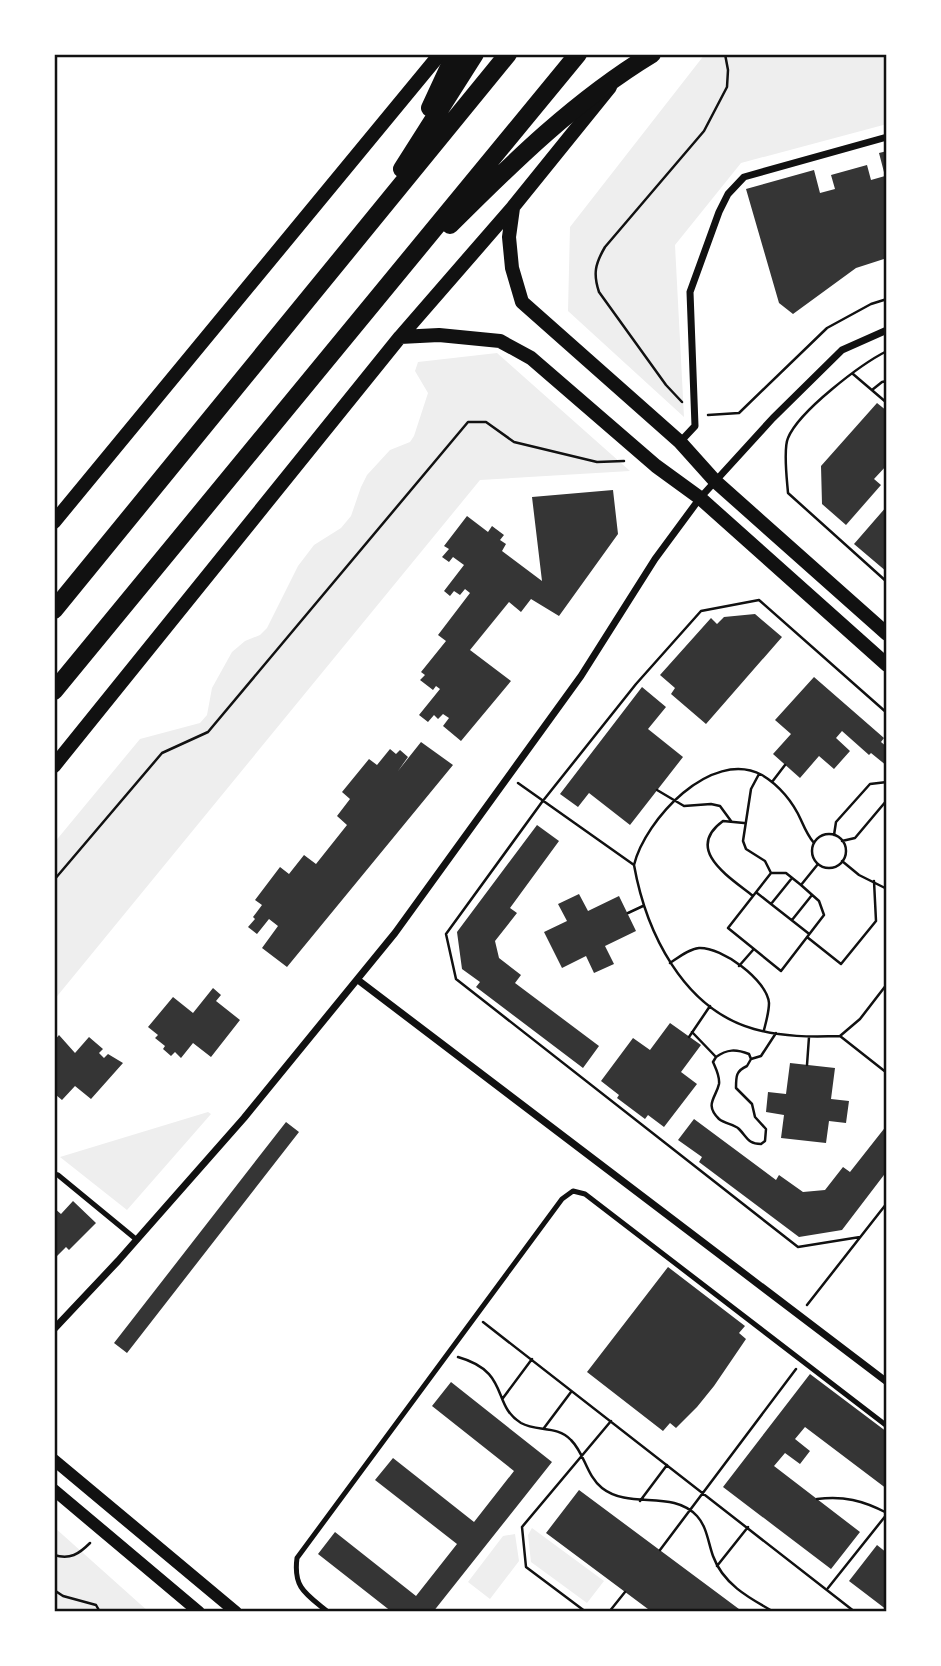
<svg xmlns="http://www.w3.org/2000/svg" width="941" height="1666" viewBox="0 0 941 1666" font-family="Cabin,sans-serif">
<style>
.green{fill:#eee}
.building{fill:#353535}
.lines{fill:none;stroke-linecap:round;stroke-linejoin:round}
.path{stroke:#111;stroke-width:2.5}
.service{stroke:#111;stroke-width:5}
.minor{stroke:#111;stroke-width:7}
.tertiary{stroke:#111;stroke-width:12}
.secondary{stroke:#111;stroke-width:14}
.trunk{stroke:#111;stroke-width:18}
.neatline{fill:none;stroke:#111;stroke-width:2.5}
</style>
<rect width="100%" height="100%" fill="#fff"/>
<!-- green -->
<path class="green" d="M705 54H887V124L741 163 675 245 684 417 568 311 570 227Z
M497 353 630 471 480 480 54 1000V843L140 739 200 723 207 715 212 688 232 652 245 641 260 635 267 628 298 566 314 545 341 528 351 516 361 487 367 475 390 450 410 442 414 436 428 393 415 371 418 362Z
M208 1112 211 1114 127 1210 60 1157Z
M54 1527 149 1612H54Z
M532 1528 604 1581 587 1603 531 1562 528 1535Z
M515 1534 519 1561 490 1599 468 1582 503 1536Z"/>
<!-- building -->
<path class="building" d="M887 151V258L856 268 793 314 779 303 746 189 814 170 820 193 835 189 831 175 867 165 871 180 885 176 879 153Z
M877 403 887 411V465L874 479 881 485 846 525 822 504 821 466Z
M613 490 618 534 559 616 531 599 521 612 509 602 470 650 511 681 461 741 443 726 449 718 443 714 438 719 434 715 428 722 419 715 440 689 436 686 433 690 420 680 425 675 421 672 446 641 438 635 470 593 465 589 460 595 454 591 450 596 444 591 464 565 453 557 449 562 442 557 449 549 444 546 467 516 488 532 492 526 504 535 500 540 506 544 502 551 542 581 532 497Z
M887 506V572L854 544Z
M755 614 782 637 706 724 671 694 675 688 660 675 711 618 717 624 724 617Z
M814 677 884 738 881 742 887 747V766L871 753 869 755 842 731 836 738 850 751 834 769 819 756 800 778 773 754 791 734 775 720Z
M642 687 666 707 648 729 683 757 630 825 589 793 578 807 560 794Z
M421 742 453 765 287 967 262 948 278 926 269 919 257 934 248 927 255 919 253 917 262 905 255 900 280 867 289 874 304 855 316 864 347 825 337 816 350 799 342 792 369 759 377 765 390 749 396 754 400 750 408 757 398 771Z
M537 825 559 841 510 908 517 913 495 941 499 958 521 975 515 983 599 1046 583 1068 476 987 480 982 462 969 457 932Z
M579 894 588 911 619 896 636 931 605 946 614 964 594 973 586 956 562 968 544 932 567 921 558 904Z
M213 988 221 995 216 1001 240 1020 211 1057 193 1043 181 1058 175 1052 171 1056 163 1049 165 1046 155 1038 158 1035 148 1027 173 997 193 1013Z
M670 1023 701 1045 681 1072 697 1084 664 1127 648 1115 645 1119 617 1098 619 1095 601 1081 633 1038 650 1050Z
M59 1035 75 1053 89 1037 103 1049 99 1053 104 1058 108 1054 123 1063 91 1099 75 1086 62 1100 56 1095 54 1097V1041Z
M790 1063 835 1068 831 1099 849 1101 846 1123 829 1121 826 1143 781 1138 784 1115 766 1112 768 1092 786 1094Z
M694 1119 776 1180 779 1175 803 1192 825 1190 843 1167 850 1172 887 1125V1171L842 1230 799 1237 699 1162 702 1157 678 1140Z
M286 1122 299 1132 127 1353 114 1343Z
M73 1201 96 1223 69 1250 66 1247 54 1259V1208L61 1214Z
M668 1267 745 1326 739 1333 746 1339 714 1386 697 1407 676 1428 670 1423 663 1431 587 1372Z
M810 1374 887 1432V1489L805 1427 795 1439 810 1451 800 1464 785 1453 774 1466 860 1532 831 1569 723 1487Z
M451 1382 552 1462 433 1612H392L318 1554 335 1532 416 1596 457 1544 375 1480 393 1458 474 1522 514 1471 432 1406Z
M579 1490 743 1612H652L546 1533Z
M877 1545 887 1553V1610L849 1581Z"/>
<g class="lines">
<!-- path -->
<path class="path" d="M887 351C861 364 799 411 788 438 783 449 787 480 788 493L887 582
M853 374 887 403
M872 390 882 382 887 381
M682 402 666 385 599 292C593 274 595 264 605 247L704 131 727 87 728 70 725 54
M708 415 739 413 827 328 871 304 887 299
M759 774 751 789 743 841 746 849 765 861 771 873
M772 782 785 765
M518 783 634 865C646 932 683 1009 754 1029 782 1037 811 1037 840 1036L887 1073
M657 790 684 806 711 804 720 806 731 821
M54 791 55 780
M744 823 723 821C683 850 731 878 753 896
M812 851a17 17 0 1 1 34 0a17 17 0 1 1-34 0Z
M834 835 836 822 870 784 887 782
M842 841 855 838 887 800
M842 861 859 875 887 889
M634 865C645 820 711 748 762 775 779 785 793 802 801 820 805 829 808 836 814 843
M792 878 771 904 808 933
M54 880 162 753 208 732 468 422H486L514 442 597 462 624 461
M801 885 819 901 824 915 781 971 728 928 771 873H786L801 885 818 864
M757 893 771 904
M628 913 643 906
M792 920 812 895
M807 937 841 964 876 921 874 881
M670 963C679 957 689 949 699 948 722 947 767 980 769 1003 769 1012 766 1022 764 1030
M739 966 753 950
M692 1032 716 1057 713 1062C716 1069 720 1076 719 1084 716 1098 704 1104 719 1119 725 1124 734 1124 739 1129 747 1137 748 1144 761 1144L765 1141 766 1129 755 1117 752 1104 736 1088C736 1076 736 1071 747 1066L751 1059 749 1054C736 1049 727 1049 716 1057
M840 1036 860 1019 887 984
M689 1037 710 1006
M751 1059 761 1056 776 1033
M807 1065 809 1037
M860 1237 798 1247 456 979 446 934 542 802 636 684 701 611 759 600 887 713
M807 1305 887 1203
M483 1322 855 1612
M458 1357C511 1372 491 1405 521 1423 537 1432 557 1425 571 1440 585 1454 586 1475 602 1488 630 1510 672 1489 697 1516 707 1527 708 1542 713 1556 723 1584 749 1598 774 1612
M503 1398 532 1359
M544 1428 571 1392
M817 1499C844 1496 862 1500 887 1513
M640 1501 667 1465
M660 1550 796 1369
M54 1555C70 1560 79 1554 90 1543
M717 1566 748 1527
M828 1588 887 1514
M54 1590 63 1596 96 1605 100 1612
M586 1612 526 1567 522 1527 611 1421
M609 1612 625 1592"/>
<!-- service -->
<path class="service" d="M54 1174 58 1175 137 1240
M328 1612C306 1594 293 1588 297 1558L562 1199 573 1191 585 1194 887 1426"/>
<!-- minor -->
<path class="minor" d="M680 442 695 426 690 292 719 212 728 194 744 177 887 137
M358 980 887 1382
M54 1329 118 1261 244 1118 395 933 581 676 655 559 700 498 773 418 842 350 887 330"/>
<!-- tertiary -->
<path class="tertiary" d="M54 1460 236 1612
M54 1490 199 1612"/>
<!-- secondary -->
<path class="secondary" d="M513 208 509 237 512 268 522 302 680 442 715 481 887 634
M400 337 439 335 500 341 531 358 656 466 700 498 887 665
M54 522 440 54
M54 766 400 337 513 207 610 87"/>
<!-- trunk -->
<path class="trunk" d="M430 108 455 54
M402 169 475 54
M450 225C513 162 576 100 652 54
M54 610 508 54
M54 691 578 54"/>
</g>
<!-- border -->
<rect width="941" height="1666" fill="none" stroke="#ffffff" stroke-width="112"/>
<rect x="56" y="56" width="829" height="1554" class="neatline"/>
</svg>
